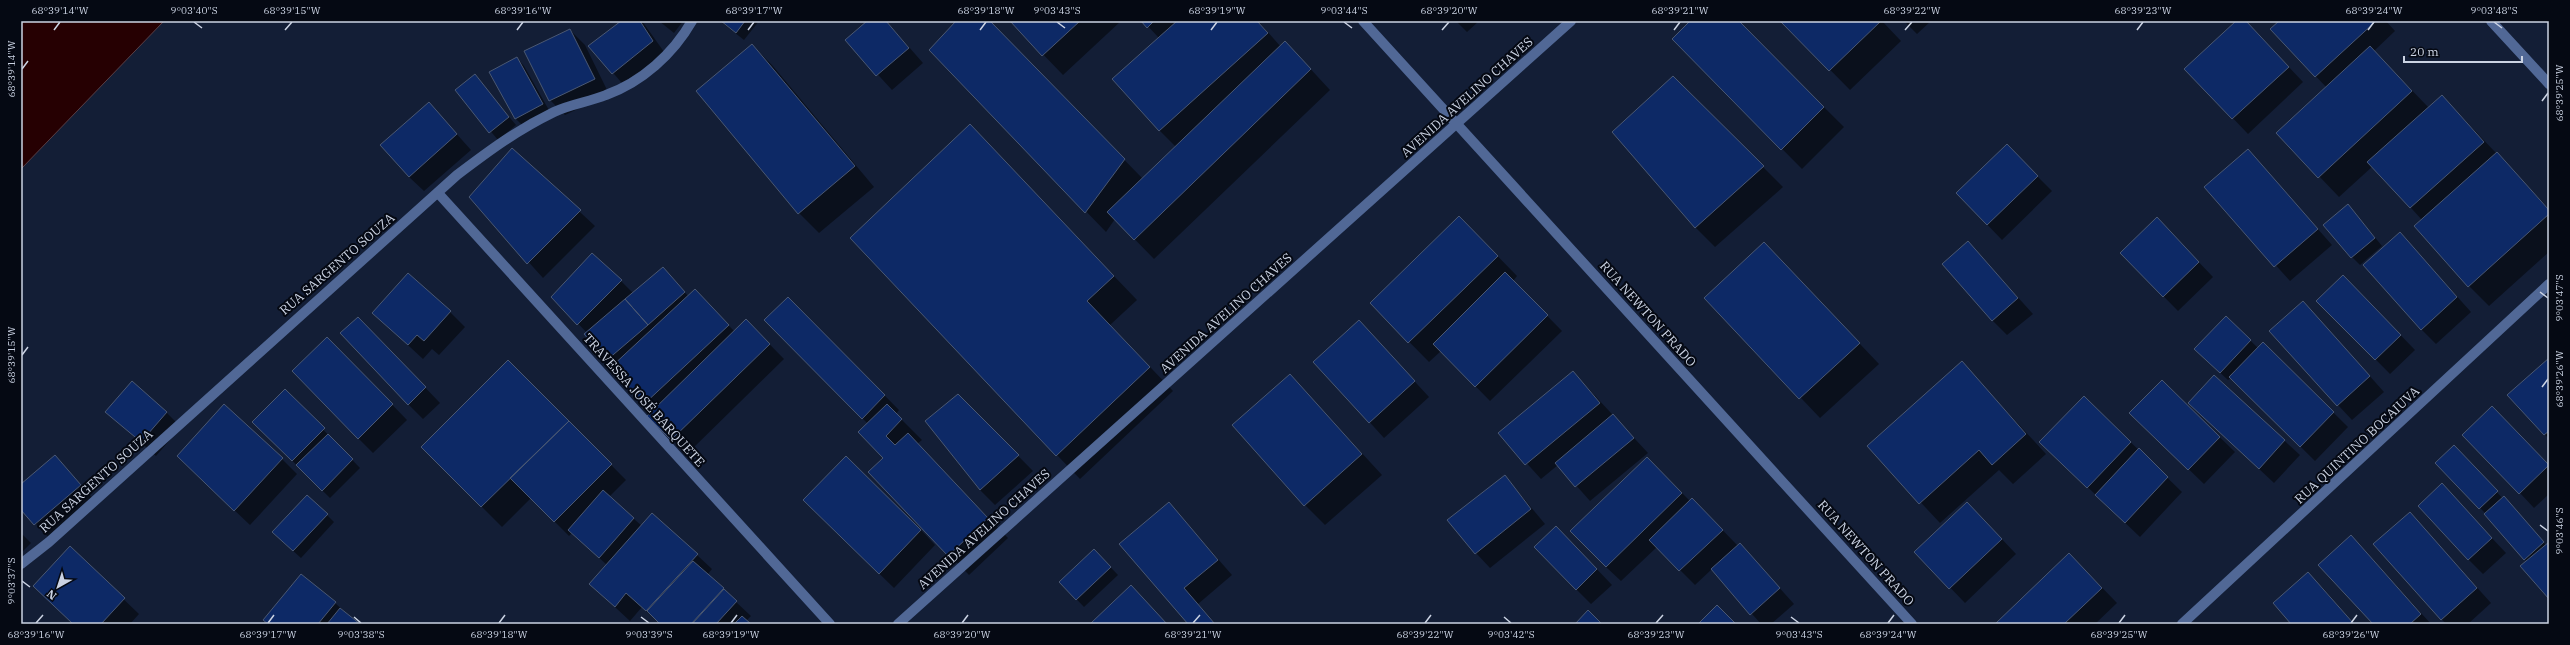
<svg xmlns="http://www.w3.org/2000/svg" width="2570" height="645" viewBox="0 0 2570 645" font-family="'IBM Plex Serif',serif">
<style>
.water{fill:#260002;stroke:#583f46}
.shadow{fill:#0007}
.building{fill:#0d2966;stroke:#4a5873}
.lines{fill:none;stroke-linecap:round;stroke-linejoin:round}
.minor{stroke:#516896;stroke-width:10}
.ticks{fill:none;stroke:#cbd3e3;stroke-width:1.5}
.labels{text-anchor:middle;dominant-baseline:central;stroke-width:4;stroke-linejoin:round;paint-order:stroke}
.street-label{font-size:13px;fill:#cbd3e3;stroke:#050913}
.neatline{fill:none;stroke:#cbd3e3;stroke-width:1.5}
.ticks-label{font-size:10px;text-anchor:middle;fill:#cbd3e3}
</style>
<rect width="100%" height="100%" fill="#131e36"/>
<!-- water -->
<path class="water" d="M21 21H164L21 169Z"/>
<!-- shadow -->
<path class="shadow" d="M623 21H642L667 56 627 89 590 46Z
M659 21H683L674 33Z
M720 21H759L744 40Z
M868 21H886L923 63 892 90 846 40Z
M957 21H989L1143 179 1176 147 1159 130V38L1143 21H1258L1281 47 1305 63 1330 90 1154 259 1115 219 1106 232 930 50Z
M1011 21H1121L1063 75Z
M1456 21H1479L1467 32Z
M1691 21H1737L1844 127 1802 169 1673 39Z
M1782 21H1882L1901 41 1850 90Z
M1904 21H1931L1917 34Z
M2237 21H2245L2303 82 2248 134 2186 69Z
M2280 21H2386L2395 31 2374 51 2429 108 2442 96 2549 209V252L2489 306 2469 286 2422 220 2373 166 2339 197 2278 133 2327 88 2271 29Z
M570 30 585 45 609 94 565 115 550 100Z
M752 45 772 65 874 187 819 233 799 213Z
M517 58 524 66 550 112 524 127 516 119 490 72Z
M475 76 516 125 498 140 456 90Z
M1673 77 1783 187 1715 247 1695 227Z
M429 103 471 150 424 191 409 177Z
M970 126 1137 300 1110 325 1173 391 1080 479 1057 455Z
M2007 146 2052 191 2002 240 1957 193Z
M512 149 595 226 543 278 470 197Z
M2248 150 2332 245 2290 281 2205 187Z
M2355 213 2382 246 2360 265 2352 257Z
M2171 233 2213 277 2178 311 2121 253Z
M2400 233 2471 312 2436 344 2421 329Z
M1479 237 1517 276 1513 281 1562 331 1490 401 1441 351 1429 362 1371 303Z
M1968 242 2033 314 2007 335 1992 320Z
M1764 243 1879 364 1820 418 1706 298Z
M670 276 688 296 709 305 735 332 746 320 784 359 687 454 648 416 652 412 587 333 553 297 621 281 634 294Z
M2358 291 2415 350 2390 374 2318 301Z
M788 298 899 410 896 414 922 440 917 444 1008 538 969 575 870 472 884 458 868 424 766 320Z
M450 312 465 327 439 355 432 349 423 359 373 313Z
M2226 317 2258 348 2263 343 2348 427 2315 461 2231 378 2228 380 2203 357Z
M2317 317 2384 392 2352 420 2338 405Z
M1359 321 1429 397 1384 438 1315 362Z
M373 333 440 403 423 419 408 404Z
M342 353 407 420 373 453 358 438Z
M2549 359V439L2508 395Z
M508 361 626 480 609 497 642 526 697 555 712 569 707 575 751 616 746 621 749 624H660L642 607 630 621 590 584 607 565 572 533 569 536 531 498 502 527 422 447Z
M1962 363 2046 454 2013 484 1999 470 1940 523 1868 446Z
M1573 372 1648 453 1590 501 1558 465 1541 479 1500 434Z
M1290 375 1382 475 1325 525 1305 505Z
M2214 376 2300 455 2274 483 2189 403Z
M2162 381 2235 452 2204 484 2146 428Z
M285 390 360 468 330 498 253 422Z
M958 395 1033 471 995 505 980 490 926 421Z
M2084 397 2182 492 2140 537 2055 456Z
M107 412H166L181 427 156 456Z
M2507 422 2549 466V494L2534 508 2520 493Z
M2454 446 2546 545 2549 543V598L2527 562 2486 514 2436 463Z
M55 456 95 501 50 539 21 508V485Z
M1647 458 1690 501 1707 514 1738 546 1740 544 1794 604 1771 624H1761L1712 569 1695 585 1657 547 1621 581 1606 567Z
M282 459 297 474 250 525 193 471Z
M1505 476 1545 524 1490 568 1476 553Z
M2456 500 2506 553 2483 574 2468 559Z
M1169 503 1232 575 1198 604 1216 624H1189Z
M2410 513 2491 603 2468 624H2446L2375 544Z
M327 515 334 522 301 558 281 540Z
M819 515 921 530 935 545 894 588Z
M1982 518 2016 554 1965 603 1916 552Z
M21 533 31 543 21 553Z
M1571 542 1612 585 1591 604 1576 589Z
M70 548 139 614 130 624H74Z
M1094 550 1118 575 1084 607 1060 582Z
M2365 551 2431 624H2374Z
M2084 569 2117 603 2095 624H1996Z
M2308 574 2323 588 2354 624H2293Z
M301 575 335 603 359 624H268Z"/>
<!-- building -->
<path class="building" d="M621 21H640L653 41 612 74 588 46Z
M721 21H745L736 33Z
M867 21H886L909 48 876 76 845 40Z
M956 21H990L1125 159 1085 213 929 50Z
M1010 21H1080L1042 56Z
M1141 21H1154L1147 28Z
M1177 21H1257L1268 33 1159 131 1112 79Z
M1690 21H1739L1824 107 1781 150 1672 39Z
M1780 21H1881L1829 71Z
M2236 21H2246L2289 67 2232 119 2184 69Z
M2279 21H2376L2315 77 2270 29Z
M570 29 595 79 549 101 524 51Z
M1285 41 1311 69 1134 240 1107 212Z
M752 44 855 166 798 214 696 91Z
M2370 46 2412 91 2318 178 2276 133Z
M517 57 543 104 515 119 489 72Z
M475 74 509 117 489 133 455 90Z
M1673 76 1764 166 1695 228 1612 132Z
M2442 95 2484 142 2410 208 2367 162Z
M429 102 457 134 409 177 380 145Z
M970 124 1114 276 1087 301 1150 367 1056 456 850 238Z
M2007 144 2038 176 1987 225 1956 193Z
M512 148 581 210 527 264 469 197Z
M2248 149 2318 229 2274 267 2204 187Z
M2497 152 2549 210V214L2468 287 2414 226Z
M2348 204 2375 238 2351 258 2323 225Z
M1459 216 1498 256 1408 343 1370 303Z
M2157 217 2199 262 2163 297 2120 253Z
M2400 232 2457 297 2421 330 2363 265Z
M1968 241 2018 298 1992 321 1942 264Z
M1764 242 1860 343 1799 399 1704 298Z
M592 253 622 280 577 325 551 297Z
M663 267 685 292 648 325 625 299Z
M1505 272 1548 315 1475 387 1433 344Z
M408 273 451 311 424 341 417 335 408 345 372 313Z
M2343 275 2401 335 2375 360 2316 301Z
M695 289 729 325 643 405 609 369Z
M788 297 885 395 862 419 764 320Z
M625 299 648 325 607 360 584 334Z
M2303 301 2370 376 2337 406 2269 331Z
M2226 316 2251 340 2220 373 2194 349Z
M358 317 426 387 408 405 340 333Z
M746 319 770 344 671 440 647 416Z
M1359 320 1415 381 1369 423 1313 362Z
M327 337 393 404 358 439 292 371Z
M2263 342 2334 412 2300 447 2229 377Z
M2549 358V431L2544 435 2507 395Z
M508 360 569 421 481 507 421 447Z
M1962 361 2026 434 1992 465 1979 450 1919 504 1867 446Z
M1573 371 1600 403 1525 465 1498 433Z
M1290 374 1362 454 1304 506 1232 425Z
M2214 375 2285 440 2259 469 2188 403Z
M2162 380 2220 437 2188 470 2129 413Z
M132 381 167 412 141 442 105 412Z
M285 389 325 428 292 461 252 422Z
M958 394 1019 455 980 490 925 421Z
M2084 396 2131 442 2087 488 2039 442Z
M224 404 283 458 234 511 177 456Z
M887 404 902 419 886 436 895 445 908 433 988 518 948 556 868 472 883 458 858 432Z
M2492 406 2549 465 2519 494 2462 435Z
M1613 414 1634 438 1575 487 1555 463Z
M569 421 612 464 554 522 510 478Z
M328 434 353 459 322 491 296 465Z
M2454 445 2498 491 2479 509 2435 463Z
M2139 448 2168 477 2125 523 2095 495Z
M55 455 81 485 34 525 21 510V484Z
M846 456 921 530 879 574 803 500Z
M1647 457 1682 493 1606 567 1570 531Z
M1505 475 1531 509 1475 554 1447 520Z
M2442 483 2492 538 2468 560 2418 506Z
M603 490 634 518 599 558 568 530Z
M307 495 328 514 293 551 272 532Z
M2504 496 2544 542 2524 560 2484 514Z
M1692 498 1723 530 1679 571 1649 540Z
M1169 502 1218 560 1184 588 1215 624H1188L1119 544Z
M1967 502 2002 539 1949 589 1914 552Z
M2410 512 2477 588 2441 620 2373 544Z
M652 513 698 554 646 611 626 593 615 607 589 584Z
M1556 526 1597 569 1576 590 1534 547Z
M2351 535 2421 614 2410 624H2373L2318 565Z
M2549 542V599L2520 566Z
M1740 543 1780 588 1750 615 1711 569Z
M70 546 125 598 101 624H73L33 586Z
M1094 549 1111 567 1076 600 1059 582Z
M2069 553 2102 588 2064 624H1995Z
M693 561 724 588 691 624H660L647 611Z
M2308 572 2354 624H2291L2273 603Z
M301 574 336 602 318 624H268L263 620Z
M1131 585 1167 624H1092L1091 623Z
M724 589 737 601 716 624H692Z
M1717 605 1736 624H1698Z
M340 608 360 624H327Z
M1588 610 1602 624H1575Z
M742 616 751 624H734Z"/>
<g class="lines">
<!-- minor -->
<path class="minor" d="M1363 21 1912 624
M2491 21 2549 84
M438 193 830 624
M21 564 49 542 457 175C490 150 517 130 554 112 571 104 589 102 606 95 642 82 673 54 692 21
M898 624 1571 21
M2182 624 2549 284"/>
</g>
<!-- ticks -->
<path class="ticks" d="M194 22 202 28M1057 22 1065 28M1344 22 1352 28M2494 22 2502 28M54 30 60 22M285 30 292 22M517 30 523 22M748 30 754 22M980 30 986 22M1211 30 1217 22M1442 30 1449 22M1674 30 1680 22M1905 30 1912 22M2137 30 2143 22M2368 30 2374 22M22 69 28 61M2542 101 2548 93M2540 292 2548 298M22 355 28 347M2542 387 2548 379M2540 525 2548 531M22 581 30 587M354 617 361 623M641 617 649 623M1504 617 1511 623M1791 617 1799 623M36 623 43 615M268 623 274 615M499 623 505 615M731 623 737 615M962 623 968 615M1193 623 1200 615M1425 623 1431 615M1656 623 1663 615M1888 623 1894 615M2119 623 2125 615M2351 623 2357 615"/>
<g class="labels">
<!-- street labels -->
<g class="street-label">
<text transform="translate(1467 97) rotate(-42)">AVENIDA AVELINO CHAVES</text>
<text transform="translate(337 264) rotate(-41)">RUA SARGENTO SOUZA</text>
<text transform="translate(1226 313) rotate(-42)">AVENIDA AVELINO CHAVES</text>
<text transform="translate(1648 314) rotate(48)">RUA NEWTON PRADO</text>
<text transform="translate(644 400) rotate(48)">TRAVESSA JOSÉ BARQUETE</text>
<text transform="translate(2357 445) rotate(-43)">RUA QUINTINO BOCAIUVA</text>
<text transform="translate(96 481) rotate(-42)">RUA SARGENTO SOUZA</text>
<text transform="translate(984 529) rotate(-42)">AVENIDA AVELINO CHAVES</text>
<text transform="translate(1866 553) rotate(48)">RUA NEWTON PRADO</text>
</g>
</g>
<!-- border -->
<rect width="2570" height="645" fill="none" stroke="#050913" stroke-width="44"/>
<!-- north arrow -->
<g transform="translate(58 587) rotate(219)" stroke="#050913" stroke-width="3" paint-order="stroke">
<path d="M0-3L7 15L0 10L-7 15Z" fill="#cbd3e3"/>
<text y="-6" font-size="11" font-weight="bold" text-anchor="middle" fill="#cbd3e3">N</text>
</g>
<!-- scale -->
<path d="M2404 56v6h118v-6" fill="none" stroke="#cbd3e3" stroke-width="2"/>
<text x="2410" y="56" font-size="12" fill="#cbd3e3" stroke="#050913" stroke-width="3" paint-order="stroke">20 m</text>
<rect x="22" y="22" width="2526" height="601" class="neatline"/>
<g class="ticks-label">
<text x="60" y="14">68°39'14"W</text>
<text x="194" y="14">9°03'40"S</text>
<text x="292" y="14">68°39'15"W</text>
<text x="523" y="14">68°39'16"W</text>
<text x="754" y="14">68°39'17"W</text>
<text x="986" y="14">68°39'18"W</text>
<text x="1057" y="14">9°03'43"S</text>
<text x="1217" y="14">68°39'19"W</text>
<text x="1344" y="14">9°03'44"S</text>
<text x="1449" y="14">68°39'20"W</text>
<text x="1680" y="14">68°39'21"W</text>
<text x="1912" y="14">68°39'22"W</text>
<text x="2143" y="14">68°39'23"W</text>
<text x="2374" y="14">68°39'24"W</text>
<text x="2494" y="14">9°03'48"S</text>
<text transform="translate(11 69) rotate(-90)" y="4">68°39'14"W</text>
<text transform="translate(2559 93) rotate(-90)" y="4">68°39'25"W</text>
<text transform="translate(2559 298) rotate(-90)" y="4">9°03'47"S</text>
<text transform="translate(11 355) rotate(-90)" y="4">68°39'15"W</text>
<text transform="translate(2559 379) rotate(-90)" y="4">68°39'26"W</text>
<text transform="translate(2559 531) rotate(-90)" y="4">9°03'46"S</text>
<text transform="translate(11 581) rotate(-90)" y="4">9°03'37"S</text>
<text x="36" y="638">68°39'16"W</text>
<text x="268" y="638">68°39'17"W</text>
<text x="361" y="638">9°03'38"S</text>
<text x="499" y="638">68°39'18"W</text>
<text x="649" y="638">9°03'39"S</text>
<text x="731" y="638">68°39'19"W</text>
<text x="962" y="638">68°39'20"W</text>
<text x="1193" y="638">68°39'21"W</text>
<text x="1425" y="638">68°39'22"W</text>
<text x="1511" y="638">9°03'42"S</text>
<text x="1656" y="638">68°39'23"W</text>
<text x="1799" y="638">9°03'43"S</text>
<text x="1888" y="638">68°39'24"W</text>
<text x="2119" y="638">68°39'25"W</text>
<text x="2351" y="638">68°39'26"W</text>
</g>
</svg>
